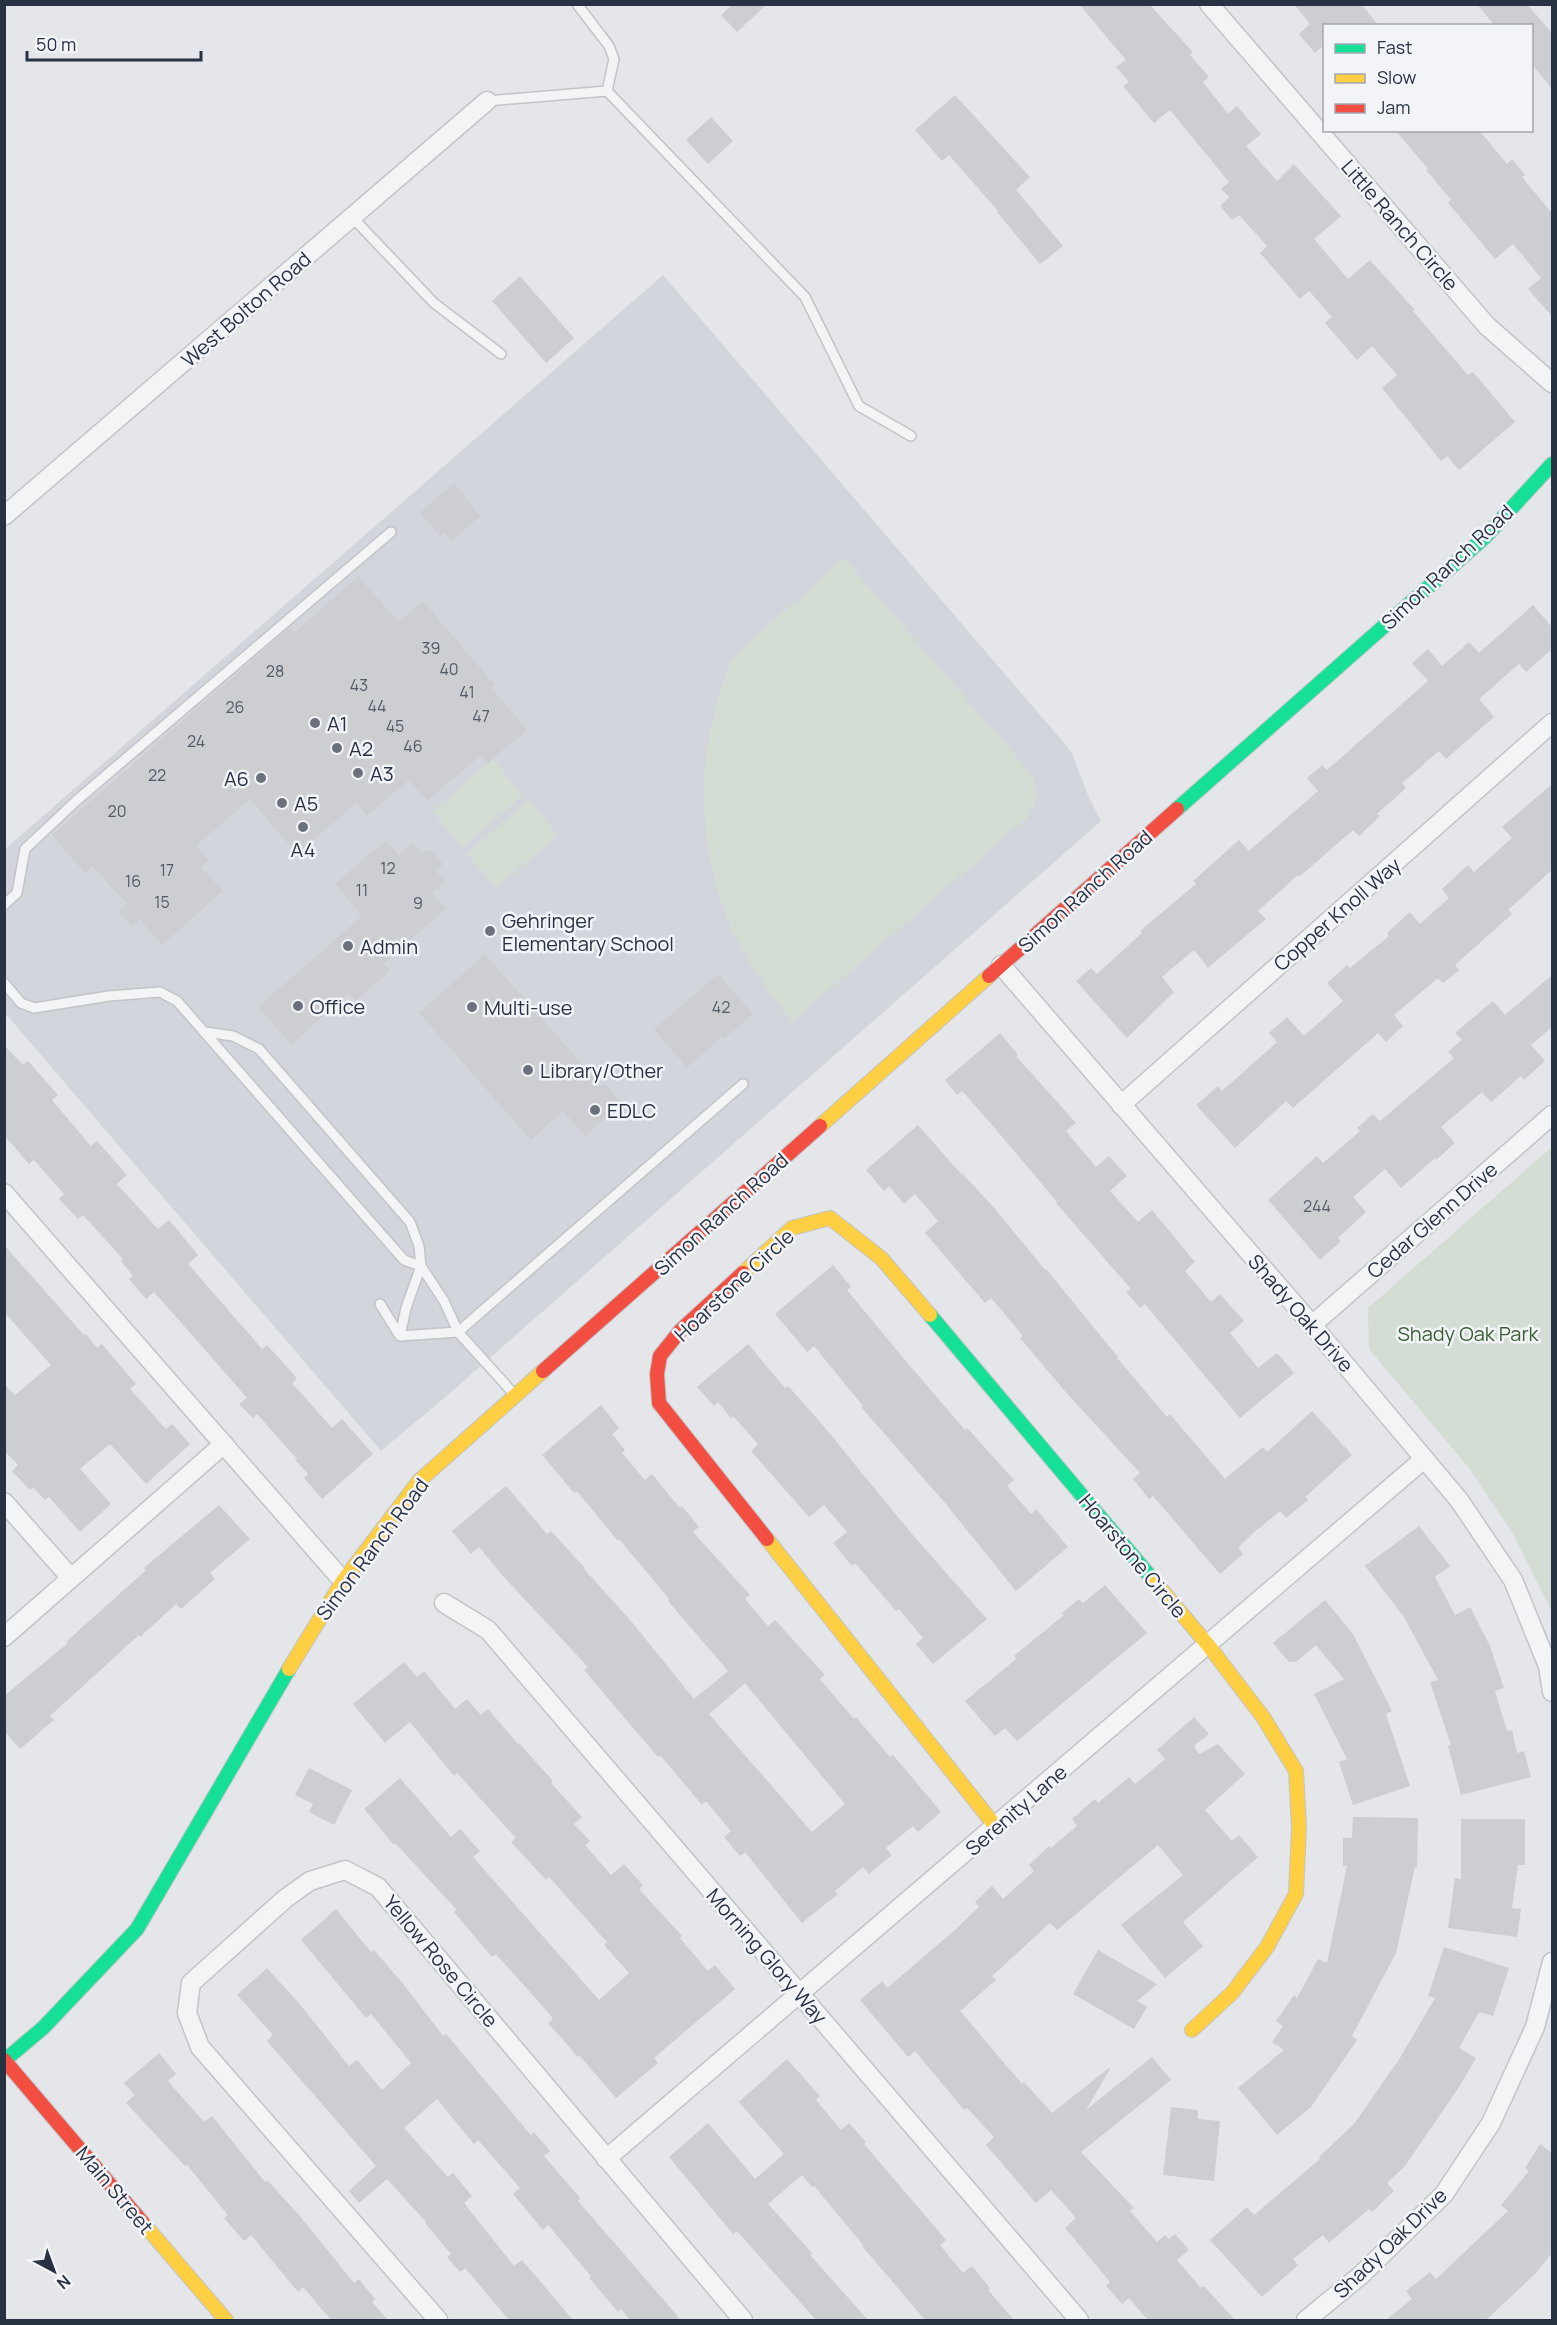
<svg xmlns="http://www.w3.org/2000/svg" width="1557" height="2325" viewBox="0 0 1557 2325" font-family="Manrope,sans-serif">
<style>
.built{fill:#d2d5dc}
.green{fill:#d4ddd4}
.building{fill:#ccced1;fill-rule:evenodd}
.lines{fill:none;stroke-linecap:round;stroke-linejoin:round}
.lane-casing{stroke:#c2c4c7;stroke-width:12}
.street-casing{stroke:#c2c4c7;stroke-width:21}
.fast-casing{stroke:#c2c4c7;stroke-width:16}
.slow-casing{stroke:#c2c4c7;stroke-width:16}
.jam-casing{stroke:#c2c4c7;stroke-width:16}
.lane{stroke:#f3f4f6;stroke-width:9}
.street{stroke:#f3f4f6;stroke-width:18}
.fast{stroke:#16e098;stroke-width:14}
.slow{stroke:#ffcf43;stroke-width:14}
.jam{stroke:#f24e42;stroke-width:14}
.poi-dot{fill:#6a717d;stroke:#f2f4f8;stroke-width:2}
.labels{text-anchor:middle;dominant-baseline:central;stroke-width:5;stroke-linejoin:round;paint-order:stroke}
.number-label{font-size:16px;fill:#525a67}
.street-label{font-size:20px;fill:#293243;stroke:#f2f4f8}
.poi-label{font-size:20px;fill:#293243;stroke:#f2f4f8;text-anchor:start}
.park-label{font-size:20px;fill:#3d5f36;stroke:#f2f4f8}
</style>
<rect width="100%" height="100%" fill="#e4e6e9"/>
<!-- built -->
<path class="built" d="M663 275 1071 751 1087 793 1101 821 443 1399 381 1451 5 1013 4 850Z"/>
<!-- green -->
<path class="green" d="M844 558 1029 771C1040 791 1039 799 1027 818L792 1022C768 990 742 956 727 918 702 852 696 779 715 711 719 697 726 667 736 656 745 645 758 635 769 625 794 603 819 580 844 558Z
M493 759 523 795 463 847 432 811Z
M528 800 558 835 497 888 467 854Z
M1552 1147V1612L1513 1534 1469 1468 1369 1349 1368 1308Z"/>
<!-- building -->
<path class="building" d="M733 4H767L737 32 721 15Z
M1079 4H1149L1193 52 1190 55 1209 77 1203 82 1228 114 1237 106 1261 134 1246 146 1277 181 1294 164 1341 216 1314 239 1348 279 1370 260 1415 310 1413 311 1468 375 1473 372 1515 422 1459 470 1447 456 1441 461 1382 388 1397 375 1372 346 1357 360 1325 323 1332 317 1309 291 1300 299 1260 253 1267 246 1239 215 1232 220 1220 206 1229 197 1221 189 1229 182 1170 110 1154 123 1123 86 1129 82 1116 67 1126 60Z
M1294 4H1361L1379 26H1324V45L1315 53 1299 34 1310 24Z
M1477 4H1527L1552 33V89L1532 64V26H1495Z
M955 95 1030 177 1016 190 1063 246 1040 264 997 212 998 211 949 155 942 161 915 130Z
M711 117 733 141 708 164 686 140Z
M1395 130H1479L1507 164 1512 159 1525 175 1522 177 1552 213V316L1528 289 1541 278 1513 244 1495 259 1448 203 1451 200 1426 170 1428 169Z
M520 276 574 338 546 363 492 301Z
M454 483 480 516 451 541 444 532 440 536 420 512Z
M358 576 399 622 423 601 495 685 491 688 527 730 487 763 481 755 427 801 409 780 367 816 356 803 297 854 250 799 196 846 208 860 201 867 223 891 162 945 140 920 132 927 118 911 127 904 92 866 85 873 52 835 290 627 295 632Z
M1533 605 1552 627V649L1526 672 1519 664 1479 699 1494 717 1446 759 1439 751 1402 783 1406 788 1377 814 1380 816 1359 836 1353 830 1299 877 1298 875 1258 911 1266 919 1208 968 1194 950 1162 977 1174 992 1127 1038 1076 981 1091 968 1097 974 1142 933 1140 931 1196 884 1193 881 1239 840 1249 851 1318 791 1307 778 1322 765 1327 770 1428 681 1412 663 1428 649 1442 666 1469 642 1479 653Z
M1552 784V870L1508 910 1512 914 1455 965 1459 970 1443 983 1438 978 1394 1015 1403 1026 1386 1042 1378 1033 1293 1108 1286 1101 1235 1148 1196 1105 1218 1086 1222 1091 1277 1042 1269 1033 1287 1017 1304 1036 1343 1001 1327 983 1347 965 1350 968 1389 936 1387 933 1410 912 1420 924 1449 898 1442 889 1468 865 1474 872 1512 838 1502 827Z
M386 840 399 855 413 843 423 854 430 849 443 864 436 871 445 881 432 893 446 909 384 963 390 970 356 1001 349 993 291 1045 258 1007 362 916 335 884Z
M485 954 602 1087 605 1084 622 1103 585 1136 563 1111 531 1140 419 1013Z
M718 974 753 1014 724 1039 721 1037 687 1068 654 1029Z
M1552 975V1027L1531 1045 1545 1061 1524 1080 1521 1076 1491 1102 1482 1092 1441 1127 1455 1143 1436 1160 1435 1158 1401 1188 1385 1169 1353 1197 1366 1212 1338 1238 1341 1241 1320 1260 1268 1200 1317 1156 1323 1163 1360 1131 1357 1128 1373 1114 1380 1121 1454 1058 1448 1052 1462 1040 1455 1033 1493 1001 1505 1015Z
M1000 1033 1018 1055 1016 1056 1076 1123 1066 1131 1096 1167 1109 1156 1127 1176 1110 1191 1138 1222 1152 1210 1195 1262 1185 1271 1211 1302 1220 1294 1244 1321 1230 1333 1258 1368 1277 1353 1294 1373 1240 1418 1145 1304 1140 1308 1126 1292 1131 1289 1056 1203 1057 1202 993 1126 962 1091 957 1095 945 1080Z
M4 1045 23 1065 28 1061 58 1095 52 1100 91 1146 97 1141 127 1175 117 1184 158 1229 169 1220 198 1255 188 1264 262 1349 267 1345 297 1378 292 1383 332 1428 342 1419 373 1454 322 1499 304 1478 308 1474 295 1460 297 1459 257 1414 253 1418 239 1404 247 1398 199 1343 154 1292 146 1299 129 1279 133 1276 121 1261 123 1259 83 1215 78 1219 59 1199 64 1194 34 1160 29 1164 4 1135Z
M918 1125 961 1174 962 1173 996 1210 1045 1270 1046 1269 1118 1357 1117 1358 1167 1417 1170 1414 1225 1479 1263 1447 1267 1452 1312 1411 1352 1455 1305 1497 1308 1500 1286 1518 1280 1511 1252 1534 1238 1548 1243 1554 1220 1574 1153 1496 1149 1499 1133 1479 1140 1473 1063 1389 1020 1338 1023 1336 991 1298 985 1303 925 1233 938 1221 915 1194 904 1204 889 1186 884 1191 866 1170Z
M4 1245 84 1335 86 1334 97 1348 102 1344 136 1384 130 1389 166 1429 172 1424 190 1444 146 1484 110 1444 80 1469 111 1504 80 1532 49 1497 45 1500 33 1487 30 1490 12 1471 18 1465 4 1451V1384L15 1395 51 1365 4 1312Z
M833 1265 851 1287 847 1290 910 1366 965 1430 967 1428 1014 1480 1007 1486 1031 1514 1036 1509 1068 1547 1016 1591 945 1503 861 1407 863 1406 814 1346 807 1352 775 1314Z
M748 1344 785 1388 788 1386 821 1423 911 1533 987 1619 933 1664 916 1644 923 1638 899 1609 896 1611 855 1563 852 1566 833 1543 847 1532 824 1505 809 1517 751 1451 758 1444 733 1416 731 1418 718 1402 714 1406 697 1387Z
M601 1405 619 1428 612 1434 625 1450 622 1453 645 1480 652 1474 680 1508 682 1506 699 1527 693 1532 750 1595 745 1599 768 1626 775 1620 825 1675 820 1679 854 1719 856 1717 890 1757 893 1755 941 1812 918 1832 913 1826 886 1848 892 1855 869 1874 863 1867 835 1891 838 1894 802 1923 745 1852 740 1856 724 1837 731 1831 706 1801 702 1805 660 1755 658 1757 584 1670 588 1667 502 1575 479 1547 471 1554 452 1531 506 1486 547 1534 551 1531 585 1568 584 1569 631 1621 694 1699 728 1671 668 1601 669 1599 619 1539 618 1541 577 1491 574 1493 542 1455ZM745 1683 845 1804 812 1832 709 1714Z
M219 1505 250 1539 210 1573 215 1579 181 1609 176 1604 140 1637 139 1635 50 1716 54 1720 20 1749 4 1731V1696L68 1643 67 1641 146 1570 144 1568Z
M1419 1526 1450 1566 1435 1577 1455 1615 1470 1607 1490 1646 1504 1688 1495 1691 1507 1731 1512 1730 1517 1753 1524 1751 1531 1777 1461 1795 1448 1746 1451 1745 1430 1682 1438 1680 1404 1617 1365 1566Z
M1105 1585 1147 1633 1017 1741 1005 1728 995 1736 965 1701 1016 1659 1014 1656 1064 1615 1062 1613 1079 1599 1083 1603Z
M1325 1600 1353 1634 1392 1711 1386 1714 1410 1786 1353 1805 1339 1762 1347 1759 1314 1694 1344 1679 1316 1645 1296 1662H1289L1273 1643Z
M404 1662 417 1677 424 1671 455 1709 467 1699 481 1715 488 1709 518 1744 519 1743 553 1781 551 1783 582 1817 574 1824 590 1841 585 1845 611 1875 624 1864 643 1885 639 1889 682 1936 680 1938 708 1971 715 1965 735 1989 654 2058 658 2063 616 2098 579 2055 578 2057 548 2023 553 2018 496 1954 492 1957 454 1912 457 1910 395 1843 394 1845 364 1809 400 1778 451 1837 460 1829 480 1851 473 1857 599 2000 629 1973 604 1945 607 1942 549 1877 546 1880 511 1842 516 1838 457 1773 454 1776 410 1722 385 1743 353 1704Z
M1194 1717 1209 1734 1194 1746 1199 1754 1218 1744 1245 1774 1205 1810 1232 1841 1239 1835 1258 1857 1183 1922 1203 1946 1165 1978 1121 1925 1183 1875 1158 1845 1057 1930 1050 1923 992 1976 996 1980 960 2011 1022 2084 1024 2082 1052 2113 1109 2068 1110 2069 1086 2110 1152 2057 1171 2080 1081 2152 1134 2208 1130 2211 1157 2242 1165 2235 1169 2239 1175 2234 1189 2250 1177 2260 1201 2288 1204 2286 1235 2320H1148L1129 2298 1122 2304 1106 2286 1110 2282 1065 2228 1076 2218 1051 2190 1036 2203 986 2145 994 2137 967 2108 964 2110 915 2051 908 2057 860 2000 882 1981 887 1988 956 1929 979 1907 975 1902 992 1886 1003 1899 1034 1871 1029 1865 1049 1846 1051 1848 1077 1826 1072 1819 1095 1799 1098 1803 1129 1777 1135 1784 1165 1759 1157 1750Z
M309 1768 352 1790 334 1825 309 1812 313 1804 295 1795Z
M1353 1817 1418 1818 1417 1867H1415L1396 1953 1352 2036 1357 2040 1311 2107 1277 2135 1238 2088 1284 2050 1272 2042 1283 2026 1276 2021 1294 1995 1297 1998 1318 1959 1327 1963 1347 1866H1343V1838H1352Z
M1461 1819H1525V1865H1518L1512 1908 1521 1909 1517 1937 1448 1928 1455 1878 1461 1879Z
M336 1909 371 1952 374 1950 404 1985 443 2036 446 2034 531 2135 534 2132 550 2151 544 2156 580 2198 578 2201 681 2320H630L621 2309 618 2312 589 2278 591 2276 548 2225 543 2230 513 2194 520 2188 478 2140 474 2144 437 2099 404 2128 448 2177 453 2173 472 2196 464 2203 514 2266 522 2260 573 2320H509L465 2268 460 2272 447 2257 451 2254 425 2223 426 2222 387 2179 359 2203 349 2191 376 2166 267 2041 273 2035 237 1995 267 1968 298 2002 349 2066 357 2060 382 2090 411 2063 371 2014 366 2018 301 1940Z
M1444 1947 1509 1968 1493 2016 1479 2012 1459 2048 1476 2058 1459 2087 1405 2166 1387 2183 1394 2191 1372 2212 1369 2209 1329 2243 1323 2235 1293 2259 1298 2265 1262 2297 1210 2240 1247 2207 1254 2215 1320 2159 1319 2157 1354 2124 1400 2058 1435 1998 1428 1996Z
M1098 1950 1157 1984 1137 2001 1147 2007 1134 2029 1073 1994Z
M159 2053 176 2074 168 2081 204 2122 212 2116 265 2182 267 2180 299 2215 354 2283 359 2279 375 2299 372 2302 388 2320H331L303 2287 298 2292 251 2235 244 2241 224 2218 228 2215 187 2165 185 2166 126 2103 135 2095 124 2083Z
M787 2059 820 2096 816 2100 841 2130 849 2123 866 2142 864 2144 946 2240 940 2245 963 2273 972 2266 990 2288 988 2290 1014 2320H925L862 2246 863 2245 814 2186 812 2187 802 2175 768 2204 812 2253 810 2255 868 2320H816L737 2231 733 2234 669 2157 708 2123 755 2179 784 2154 739 2102Z
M1171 2107 1198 2110V2119L1220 2121 1214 2181 1163 2175Z
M1540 2144 1552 2153V2253L1535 2274 1486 2320H1386L1412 2299 1406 2291 1430 2272 1436 2279 1508 2211 1501 2205 1529 2171 1525 2168Z"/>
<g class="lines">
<!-- lane casing -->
<g class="lane-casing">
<path id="lane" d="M577 4 609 46 614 59 607 91
M487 101 607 91 805 297 859 406 911 436
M352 217 434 303 501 354
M4 905 17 893 25 849 76 801 391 532
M4 983 21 1003 34 1008 109 996 160 992 177 1001 404 1260 421 1266 444 1301 458 1332 514 1394
M205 1032 233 1036 259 1049 410 1222 419 1246 421 1266 406 1308 400 1336
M380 1304 400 1336
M400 1336 458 1332 743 1084"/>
</g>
<!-- street casing -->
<g class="street-casing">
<path id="street" d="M1209 4 1487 326 1552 383
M4 516 487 101
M1001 965 1312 1325 1459 1500 1513 1580 1548 1666 1552 1692
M1121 1105 1552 723
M4 1193 343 1581
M1312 1325 1552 1115
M4 1502 71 1578
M444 1603 488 1630 1079 2320
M4 1637 224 1444
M606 2159 1424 1459
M438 2320 200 2047 187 2013 191 1983 286 1898 310 1881 345 1870 378 1887 743 2320
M1306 2320 1361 2275 1444 2194 1491 2123 1535 2027 1552 1962"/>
</g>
<!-- fast casing -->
<g class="fast-casing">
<path id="fast" d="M1177 809 1485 537 1552 464
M930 1315 1154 1581
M5 2060 43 2028 137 1929 289 1669"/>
</g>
<!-- slow casing -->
<g class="slow-casing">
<path id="slow" d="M820 1126 989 976
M743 1273 792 1228 830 1218 881 1258 930 1315
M767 1539 996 1827
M1154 1581 1208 1645 1263 1717 1296 1771 1299 1827 1296 1894 1267 1947 1232 1993 1192 2030
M289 1669 343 1581 419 1481 543 1371
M143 2223 226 2320"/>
</g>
<!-- jam casing -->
<g class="jam-casing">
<path id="jam" d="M989 976 1177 809
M743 1273 680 1331 660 1356 657 1374 659 1403 767 1539
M543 1371 820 1126
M4 2060 143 2223"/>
</g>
<!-- lane -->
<use href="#lane" class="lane"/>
<!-- street -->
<use href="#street" class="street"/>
<!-- fast -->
<use href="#fast" class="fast"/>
<!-- slow -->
<use href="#slow" class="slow"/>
<!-- jam -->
<use href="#jam" class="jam"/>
</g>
<!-- markers -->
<g class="poi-dot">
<circle cx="315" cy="723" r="6"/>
<circle cx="337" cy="748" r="6"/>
<circle cx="358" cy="773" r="6"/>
<circle cx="261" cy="778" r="6"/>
<circle cx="282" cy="803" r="6"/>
<circle cx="303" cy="827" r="6"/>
<circle cx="490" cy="931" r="6"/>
<circle cx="348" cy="946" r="6"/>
<circle cx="298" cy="1006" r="6"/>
<circle cx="472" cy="1007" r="6"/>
<circle cx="528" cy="1070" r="6"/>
<circle cx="595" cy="1110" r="6"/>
</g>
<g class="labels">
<!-- number labels -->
<g class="number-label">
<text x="431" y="648">39</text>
<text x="449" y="669">40</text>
<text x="275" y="671">28</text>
<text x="359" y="685">43</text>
<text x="467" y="692">41</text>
<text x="377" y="706">44</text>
<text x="235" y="707">26</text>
<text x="481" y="716">47</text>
<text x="395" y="726">45</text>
<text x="196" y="741">24</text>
<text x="413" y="746">46</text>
<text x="157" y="775">22</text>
<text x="117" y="811">20</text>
<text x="388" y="868">12</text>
<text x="167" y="870">17</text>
<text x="133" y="881">16</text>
<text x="362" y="890">11</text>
<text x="162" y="902">15</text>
<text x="418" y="903">9</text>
<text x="721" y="1007">42</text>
<text x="1317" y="1206">244</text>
</g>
<!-- street labels -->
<g class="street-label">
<text transform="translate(1400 225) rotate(49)">Little Ranch Circle</text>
<text transform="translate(246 309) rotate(-41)">West Bolton Road</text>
<text transform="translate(1447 567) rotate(-43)">Simon Ranch Road</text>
<text transform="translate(1085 891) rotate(-42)">Simon Ranch Road</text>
<text transform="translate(1337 914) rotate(-41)">Copper Knoll Way</text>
<text transform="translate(721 1214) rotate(-42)">Simon Ranch Road</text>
<text transform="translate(1432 1220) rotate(-41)">Cedar Glenn Drive</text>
<text transform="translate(734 1285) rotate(-43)">Hoarstone Circle</text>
<text transform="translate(1301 1313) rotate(49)">Shady Oak Drive</text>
<text transform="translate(372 1549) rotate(-53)">Simon Ranch Road</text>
<text transform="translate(1133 1556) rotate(50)">Hoarstone Circle</text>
<text transform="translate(1016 1810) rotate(-41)">Serenity Lane</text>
<text transform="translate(767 1956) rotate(49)">Morning Glory Way</text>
<text transform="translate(441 1961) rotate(50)">Yellow Rose Circle</text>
<text transform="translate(115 2190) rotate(50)">Main Street</text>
<text transform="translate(1390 2243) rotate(-44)">Shady Oak Drive</text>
</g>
<!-- poi labels -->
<g class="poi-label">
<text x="327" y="723">A1</text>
<text x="349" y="748">A2</text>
<text x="370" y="773">A3</text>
<text x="249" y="778" text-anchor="end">A6</text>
<text x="294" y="803">A5</text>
<text x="303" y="849" text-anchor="middle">A4</text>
<text x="502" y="920">Gehringer<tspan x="502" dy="23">Elementary School</tspan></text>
<text x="360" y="946">Admin</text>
<text x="310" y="1006">Office</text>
<text x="484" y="1007">Multi-use</text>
<text x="540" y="1070">Library/Other</text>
<text x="607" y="1110">EDLC</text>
</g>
<!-- park labels -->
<g class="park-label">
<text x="1468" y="1333">Shady Oak Park</text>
</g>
</g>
<!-- border -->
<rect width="1557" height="2325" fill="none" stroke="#293243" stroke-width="12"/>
<!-- legend -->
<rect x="1323" y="24" width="210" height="108" fill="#f2f4f8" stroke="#a2a6b0" stroke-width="1.5"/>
<rect x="1335" y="44" width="30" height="9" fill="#16e098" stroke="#a2a6b0" stroke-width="1.5"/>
<text x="1377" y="54" font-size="18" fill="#293243">Fast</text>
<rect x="1335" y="74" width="30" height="9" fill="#ffcf43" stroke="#a2a6b0" stroke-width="1.5"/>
<text x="1377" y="84" font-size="18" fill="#293243">Slow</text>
<rect x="1335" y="104" width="30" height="9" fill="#f24e42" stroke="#a2a6b0" stroke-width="1.5"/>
<text x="1377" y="114" font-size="18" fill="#293243">Jam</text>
<!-- north arrow -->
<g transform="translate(54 2271) rotate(139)" stroke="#f2f4f8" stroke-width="4.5" paint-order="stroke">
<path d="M0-4.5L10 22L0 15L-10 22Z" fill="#293243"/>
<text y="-9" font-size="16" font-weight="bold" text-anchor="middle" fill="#293243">N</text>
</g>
<!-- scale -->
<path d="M27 51v9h174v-9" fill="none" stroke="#293243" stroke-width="3"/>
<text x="36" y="51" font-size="18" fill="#293243" stroke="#f2f4f8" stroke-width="4.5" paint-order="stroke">50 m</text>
</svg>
